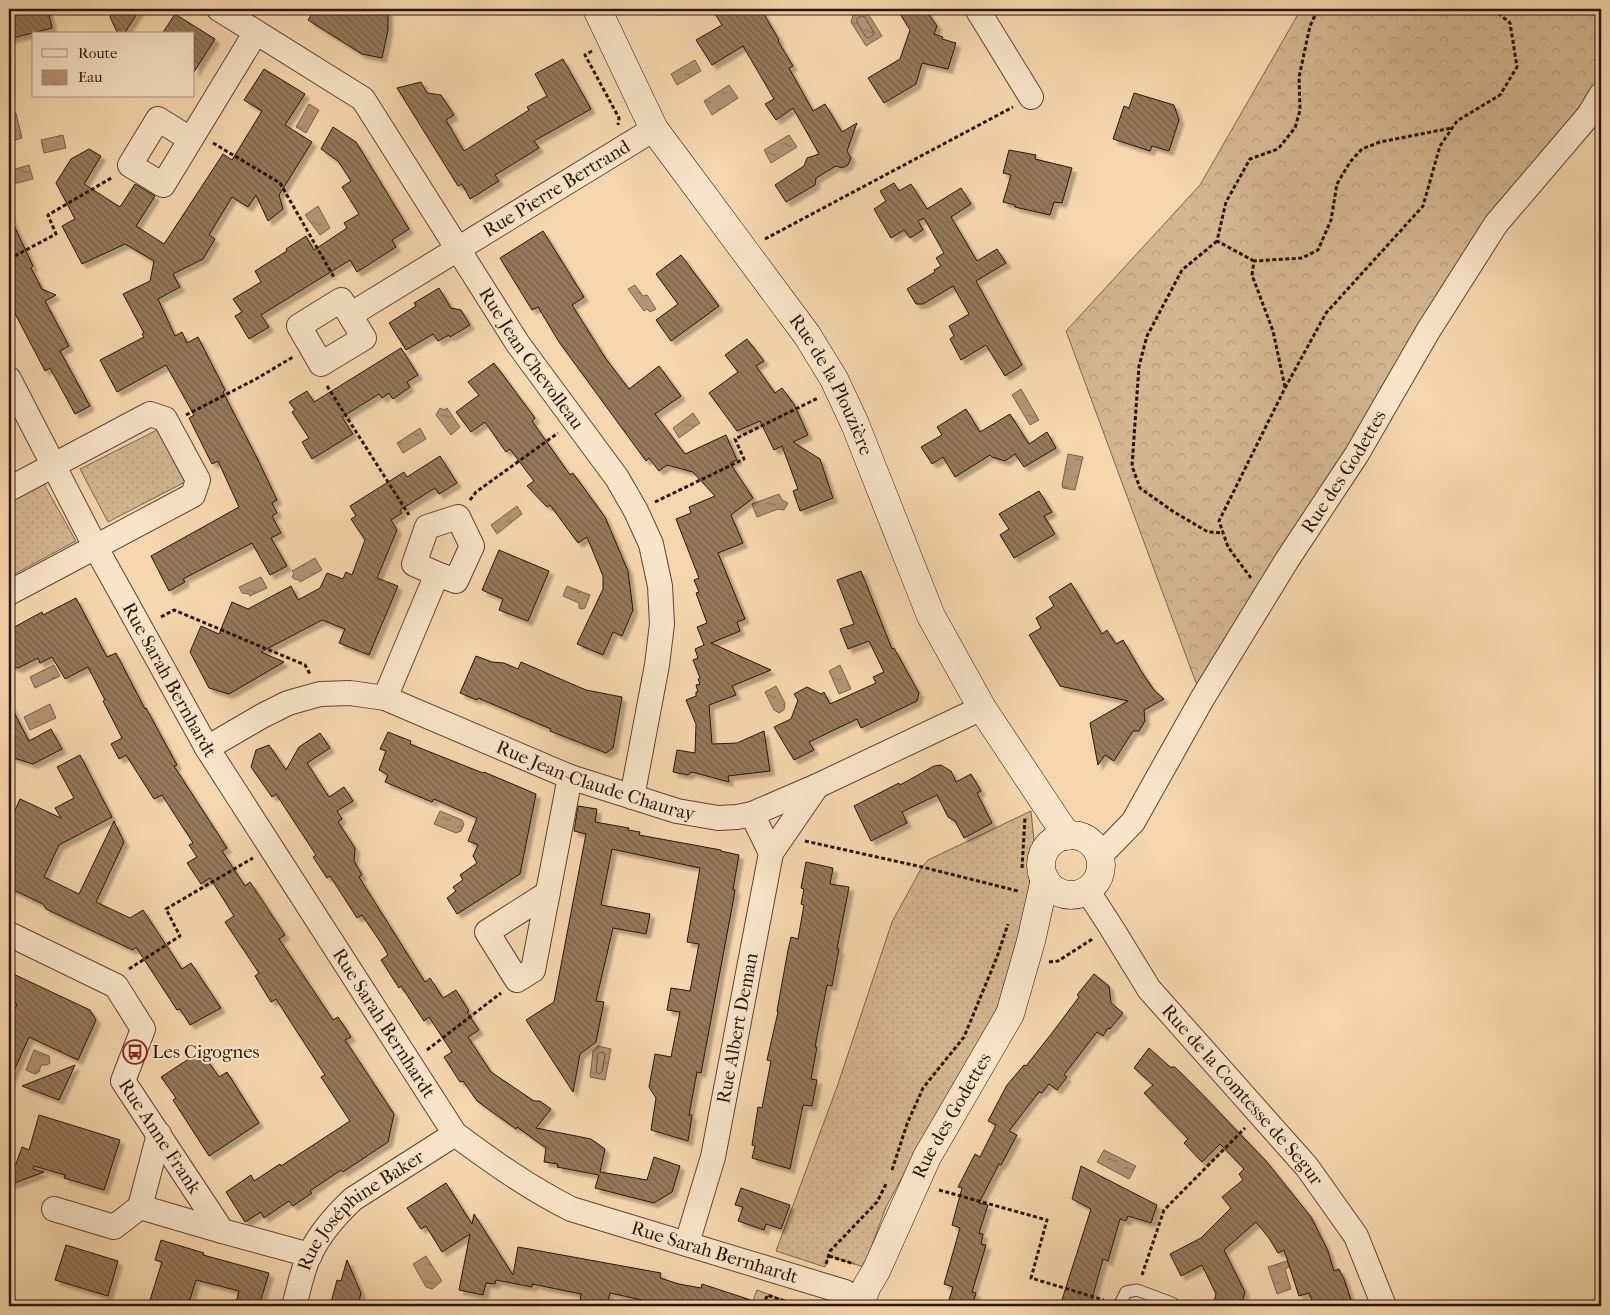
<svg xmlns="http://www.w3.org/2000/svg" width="1610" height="1315" viewBox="0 0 1610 1315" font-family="'IM FELL French Canon',serif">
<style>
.grass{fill:url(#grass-dots);stroke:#80644a}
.forest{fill:url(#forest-crowns);stroke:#80644a}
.water{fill:url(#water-ripples);stroke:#7d6047}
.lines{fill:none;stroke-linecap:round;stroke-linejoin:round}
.shore{stroke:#70543c;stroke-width:1}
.building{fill:url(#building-back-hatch);stroke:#2d1304;filter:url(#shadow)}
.lane-casing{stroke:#5f442e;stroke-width:13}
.street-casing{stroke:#5f442e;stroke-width:26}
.secondary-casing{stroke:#2d1304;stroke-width:29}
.path{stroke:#2d1304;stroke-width:3;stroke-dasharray:4 2.5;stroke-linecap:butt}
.lane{stroke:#f9e5ca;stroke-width:11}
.street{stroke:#f9e5ca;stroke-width:24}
.secondary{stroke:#f9e5ca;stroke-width:28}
.labels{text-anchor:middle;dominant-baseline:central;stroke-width:4;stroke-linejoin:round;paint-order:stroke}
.street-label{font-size:19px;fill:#2d1304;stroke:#f9e5ca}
.poi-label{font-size:19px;fill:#2d1304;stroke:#f9e5ca;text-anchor:start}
</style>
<defs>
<pattern id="grass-dots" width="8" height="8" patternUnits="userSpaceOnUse" patternTransform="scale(1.25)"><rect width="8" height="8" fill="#d4b690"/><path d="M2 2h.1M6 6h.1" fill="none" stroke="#b69c7b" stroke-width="1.8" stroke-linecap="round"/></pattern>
<pattern id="forest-crowns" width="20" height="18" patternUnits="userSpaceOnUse" patternTransform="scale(1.25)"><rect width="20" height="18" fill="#d4b690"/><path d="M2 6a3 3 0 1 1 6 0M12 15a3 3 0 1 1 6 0" fill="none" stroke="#b69c7b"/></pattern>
<pattern id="water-ripples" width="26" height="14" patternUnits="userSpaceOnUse" patternTransform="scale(1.25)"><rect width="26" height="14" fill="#b29474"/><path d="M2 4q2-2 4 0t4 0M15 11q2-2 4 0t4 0" fill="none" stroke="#91785d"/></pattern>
<pattern id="building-back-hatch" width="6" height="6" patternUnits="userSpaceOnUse" patternTransform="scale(1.25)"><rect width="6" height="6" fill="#96795c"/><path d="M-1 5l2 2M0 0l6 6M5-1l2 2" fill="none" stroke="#7b624a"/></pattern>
<filter id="shadow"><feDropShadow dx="4.5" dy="4.5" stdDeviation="1" flood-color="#0004"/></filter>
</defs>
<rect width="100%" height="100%" fill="#f6d7ad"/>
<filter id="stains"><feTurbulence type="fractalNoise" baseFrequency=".004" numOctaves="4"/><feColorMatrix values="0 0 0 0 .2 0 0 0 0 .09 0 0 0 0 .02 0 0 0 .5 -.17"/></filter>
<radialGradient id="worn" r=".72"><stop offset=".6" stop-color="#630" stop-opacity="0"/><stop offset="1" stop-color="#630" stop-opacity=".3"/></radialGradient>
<!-- grass -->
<path class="grass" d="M157 430 185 482 108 522 80 469Z
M44 484 76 541 9 577V502Z
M1031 811 1034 841 1029 864 1030 894 996 1013 934 1118 886 1207 864 1267 829 1256 825 1267 776 1251 837 1087 892 922 922 867 928 860Z
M757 1290 800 1306H751Z"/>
<!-- forest -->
<path class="forest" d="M1301 9H1601V95L1496 224 1202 699 1066 331 1200 185Z"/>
<!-- water -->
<path class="water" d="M861 11 867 12 882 36 866 46 851 22 853 15Z
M695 60 701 71 677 85 671 74Z
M729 85 738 98 712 115 704 101Z
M309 104 319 110 306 133 296 127Z
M9 111 16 113 22 138 9 142Z
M63 135 66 148 44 153 41 140Z
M789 135 797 147 771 163 764 150Z
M29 165 33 179 9 185V171Z
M318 206 330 228 320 235 305 215Z
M635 285 643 296 647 295 656 309 650 312 647 309 644 311 628 289Z
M1021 389 1039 420 1030 425 1012 395Z
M440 408 444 410 447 408 460 427 451 435 436 415Z
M693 413 700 423 679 438 673 428Z
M420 428 426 439 403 453 397 443Z
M1068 454 1083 457 1075 490 1063 488 1062 485Z
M779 494 782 500 788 503 784 510 778 509 757 517 752 504Z
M517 506 522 514 497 534 491 525Z
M315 558 322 570 300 582 299 580 294 579 292 577 294 573 292 571Z
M261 577 267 588 250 596 249 594 242 593 239 587Z
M567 586 590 595 585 608 582 609 579 608V603L563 596Z
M54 665 60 676 35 688 30 677Z
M840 665 851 689 839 694 829 671Z
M776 686 785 703 784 710 779 713 774 710 765 692Z
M50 704 56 718 30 730 24 717Z
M440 811 462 820 464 824 461 831 456 833 434 824Z
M598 1046 611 1049 605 1080 590 1077 593 1051Z
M34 1050 49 1056 50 1063 47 1065H41L39 1072 35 1074 26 1070Z
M1104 1150 1136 1166 1129 1179 1097 1162Z
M426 1256 442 1281 432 1289 426 1287 413 1264Z
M1287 1261 1289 1267 1285 1269 1291 1289 1277 1294 1268 1267Z"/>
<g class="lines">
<!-- shore -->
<path class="shore" d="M862 16 865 17 874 33 873 35 869 38 866 37 857 22V19Z
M600 1052 604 1053 605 1055 602 1072 599 1074 596 1071 598 1054Z"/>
</g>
<!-- building -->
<path class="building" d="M9 9H48L52 28 9 39Z
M116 9H140L124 34H118L110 17Z
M315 9H388V30L382 58 362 54 308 20Z
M712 9H761L779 40 778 41 793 66 789 68 813 111 825 104 842 132 857 123 847 151 851 158 848 165 842 168 836 166 816 178 815 185 786 202 775 185 804 166 807 158 819 154 793 108 776 120 765 104 774 99 743 46 712 65 696 40 722 25Z
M897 9H925L937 26 934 34 943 37 942 39 956 43 948 69 922 63 916 84 884 103 868 78 900 59 910 30Z
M175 14 215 39 194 72V34H162Z
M563 59 591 109 534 141 539 148 495 175 499 181 470 199 462 184 458 186 397 88 421 82 427 93 441 95 454 115 446 120 464 151 529 110 527 107 547 96 535 74Z
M264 69 305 94 285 125 312 142 279 195 283 209 268 221 256 195 248 207 232 197 209 235 215 239 203 259 173 274 180 287 158 299 175 336 182 332 187 343 198 337 225 390 223 392 259 462 277 500 272 503 277 513 272 516 281 533 271 538 287 566 270 575 252 543 183 579 185 582 169 591 151 556 239 507 218 461 212 464 189 418 194 415 166 365 117 392 100 360 144 337 142 334 144 333 123 294 150 281 154 261 125 244 82 264 62 226 75 219 56 183 71 159 89 149 101 156 84 184 120 207 135 184 155 196 136 226 164 244 223 154 232 160 262 111 244 100Z
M1134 93 1174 105 1179 120 1169 151 1152 146 1150 151 1113 139 1124 106 1129 108Z
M333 127 356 142 409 229 392 240 396 247 357 272 350 260 261 315 269 327 249 339 235 316 242 312 233 299 261 282 255 271 287 251 286 249 306 236 314 250 347 228 344 223 359 214 342 187 351 181 338 161 321 149Z
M1009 150 1036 155 1035 159 1072 168 1062 203 1054 202 1050 215 1015 207V205L1003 202 1011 175 1003 173Z
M894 183 899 191 911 184 927 209 961 188 971 204 951 217 977 261 997 249 1006 263 976 281 1022 365 1005 376 986 345 961 360 950 339 954 336 949 326 969 314 953 286 923 304H916L907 289 935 272 934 270 941 266 936 258 944 253 924 218 918 221 923 230 910 238 904 230 891 238 874 209 886 201 880 191Z
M9 215 33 266 31 268 42 289 56 295 45 301 69 346 60 351 90 406 75 414 50 368 45 371 9 302Z
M543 231 584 297 572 305 606 359 629 389 659 366 681 396 655 414 685 454 726 435 737 460 730 463 753 498 731 515 743 543 718 553 745 619 737 622 740 631 711 643 771 670 732 686 736 695 709 705 712 744 737 743 764 731 770 771 728 776 729 782 692 772 688 775 673 772 677 750 695 753 696 724 686 700 696 696V692H698L696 685 700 684 698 679 700 678 693 660 698 658 695 649 704 645 697 627 707 623 696 593 699 592 694 580 699 578 676 519 691 513 689 507 715 496 693 472 667 465 659 471 649 458 646 461 559 342 538 307 532 310 500 258Z
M681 255 719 306 671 341 656 320 678 304 656 274Z
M439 288 451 308 461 310 470 325 450 337 449 335 438 341 433 334 406 350 389 323 416 306 414 303Z
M747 339 764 361 756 366 775 393 782 388 794 404 808 435 793 442 820 459 833 498 800 511 793 491 798 489 782 446 774 450 760 421 737 431 709 393 738 372 725 355Z
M401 348 418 375 407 382 410 387 393 399 389 393 382 398 379 394 342 417 353 434 312 459 302 442 309 438 292 412 295 410 289 402 307 391 314 402Z
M494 363 535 418 532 421 570 475 573 473 605 517 628 571 633 610 622 636 613 632 603 655 577 644 603 589V576L587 537 578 543 550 505 547 507 527 486 534 481 510 449 506 452 485 422 471 432 456 412 479 395 468 382Z
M966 409 980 432 1010 414 1029 444 1047 432 1056 448 1024 467 1015 454 1005 461 992 457 990 455 955 477 943 457 932 464 921 447 942 435 937 427Z
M440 456 457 483 439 494 435 488 400 510 402 513 391 520 397 530 377 578 398 586 369 655 339 643 345 629 322 620 261 652 284 662 229 694 209 688 190 652 201 626 219 634 232 602 248 609 291 586 298 600 320 588 327 573 343 579 346 572 352 575 365 540 351 519 356 516 350 506 404 472 407 477Z
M1039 491 1052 512 1044 516 1055 534 1014 558 1000 535 1009 529 999 514Z
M499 550 549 571 528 621 499 610 503 599 482 590Z
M861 571 892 649 894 648 919 693 917 701 861 728 857 719 809 742 814 750 794 760 774 727 791 719 798 700 794 694 807 687 821 694 824 692 830 704 876 683 873 677 884 672 869 641 848 649 840 629 854 624 837 580Z
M1071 583 1102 634 1107 630 1116 644 1123 640 1141 671 1154 690 1164 699 1144 710 1145 721 1139 731H1133L1114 761 1105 755 1098 765 1090 723 1128 701 1060 686 1029 635 1041 628 1036 618 1054 606 1049 597Z
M76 598 107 657 116 653 145 709 146 708 177 765 174 766 227 848 222 851 245 886 250 882 258 894 285 935 279 939 333 1020 338 1017 344 1026 351 1037 345 1040 394 1114 388 1142 343 1172 341 1170 310 1191 312 1193 293 1206 289 1201 264 1218 261 1212 245 1222 226 1192 251 1175 254 1181 280 1164 281 1166 350 1121 321 1077 325 1075 292 1024 276 999 271 1002 255 976 259 973 225 922 234 916 210 878 201 884 187 863 197 857 189 845 193 843 162 795 154 799 126 755 119 759 111 744 122 738 103 701 105 700 88 667 65 679 52 657 40 663 38 658 18 668 9 665V630L42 612 43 615Z
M476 656 492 662 504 663 518 669 521 662 586 690 622 697 613 748 606 753 550 731 551 729 478 698 477 700 460 693Z
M9 703 29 741 51 729 62 749 33 764 11 757 9 751Z
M388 732 411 741 410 744 483 773 484 772 536 794 520 874 457 914 447 898 456 891 453 887 463 880 460 875 477 863 473 856 478 845 468 841 477 818 434 799 432 802 385 782 388 775 379 770 386 751 380 749Z
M320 733 330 748 307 763 329 797 344 787 353 801 337 811 342 819 338 822 355 848 354 861 362 875 359 877 425 982 430 978 443 998 456 990 469 1011 467 1012 479 1030 468 1037 491 1072 534 1101H540L551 1109 536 1128 591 1139 605 1149 600 1172 647 1180 654 1157 680 1166 672 1192 654 1203 595 1188 599 1175 557 1167 558 1164 544 1162 546 1148 517 1127 516 1129 477 1101 463 1081 460 1082 444 1057 452 1052 429 1017 424 1021 401 986 399 988 381 960 388 955 383 946 362 915 357 918 330 876 327 878 313 857 316 855 276 794 272 797 251 767 256 750 269 745 286 770 299 747Z
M80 755 112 817 59 845 44 877 79 894 114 821 124 842 96 902 130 918 143 910 182 969 191 963 221 1008 190 1025 180 1009 177 1010 136 947 133 950 84 927 46 909 43 904 9 888V824L20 799 61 818 55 808 74 798 57 767Z
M941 765 951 771 956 782 971 774 981 791 977 793 992 823 964 838 955 821 948 817 937 795 902 812 907 823 871 841 854 806 899 783 900 785 934 766Z
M578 806 597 809 595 822 629 828 628 830 640 832 639 835 721 850V851L739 855 733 889 735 890 733 902 701 1073 697 1072 689 1115H692L688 1141 651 1130 656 1098 649 1087 655 1054 671 1057 680 1012 667 1010 671 988 690 991 699 944 687 942 700 868 612 849 601 905 650 914 646 934 613 928 596 1001 604 1002 596 1042 580 1054 573 1092 526 1020 554 1002 586 834 574 831Z
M806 862 833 868 830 884 849 887 837 949H839L832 986 827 985 815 1047H817L811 1079 817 1080 812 1106 803 1105 790 1169 752 1158 755 1146 752 1145 758 1107 762 1108 771 1061 767 1060 778 1012 777 1011 788 950 791 937 798 939 804 905 801 904 804 889 801 888Z
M9 972 90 1010 96 1020 78 1060 29 1037 9 1082V1022L17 1004 9 1000Z
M1094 974 1109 986 1111 1003 1123 1013 1110 1029 1108 1028 1103 1036 1097 1032 1064 1075 1067 1077 1057 1090 1049 1084 1042 1093 1039 1092 1009 1131 1017 1135 1001 1165 999 1164 979 1203 988 1205 979 1233 983 1234 981 1244 986 1245 972 1292 976 1293 972 1306H947L953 1287 944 1284 960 1228 952 1225 962 1188 958 1187 975 1154 980 1157 996 1125 988 1121 1007 1085 1024 1065 1026 1066 1052 1033 1079 997 1077 995Z
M1149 1048 1170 1067H1175L1201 1093 1266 1161 1311 1217 1328 1251 1334 1271 1339 1269 1344 1279 1353 1306H1314L1309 1293 1299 1296 1284 1250 1278 1253 1269 1238 1256 1222 1224 1250 1245 1292 1241 1306H1213L1216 1294 1202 1265 1181 1276 1170 1254 1201 1238 1231 1208 1222 1197 1243 1180 1239 1174 1244 1169 1220 1144 1202 1162 1184 1143 1188 1139 1144 1093 1153 1085 1134 1068Z
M201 1051 219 1077 227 1072 259 1123 209 1156 173 1100 176 1098 161 1077Z
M75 1065 59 1100 22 1086Z
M39 1115 120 1140 104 1190 64 1178 65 1175 34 1166 33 1169 44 1172 9 1185V1162L16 1164 22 1147 29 1150Z
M1081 1166 1157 1205 1151 1223 1128 1216 1126 1221 1120 1219 1108 1261 1103 1259 1090 1306H1060L1091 1209 1072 1199Z
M446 1183 472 1224 474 1214 513 1275 518 1247 661 1273 660 1278 679 1284 701 1288 702 1284 760 1303 759 1306H641L642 1300 610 1293 607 1306H604L580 1302 581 1294 532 1284V1287L496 1280 495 1284 486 1283 483 1295 459 1290 470 1234 442 1252 426 1226 421 1229 407 1208Z
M741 1188 790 1205 781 1229 766 1224 764 1230 738 1221 743 1207 735 1205Z
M161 1240 204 1253 203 1255 269 1273 259 1306H235L239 1291 196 1280 188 1306H148L162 1262 155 1260Z
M66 1245 118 1261 108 1296 55 1280Z
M347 1260 361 1293 358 1306H330L337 1280 341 1281Z"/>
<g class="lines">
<!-- lane casing -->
<g class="lane-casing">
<path id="lane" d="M1119 1306 1126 1292 1137 1290 1172 1303V1306"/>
</g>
<!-- street casing -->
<g class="street-casing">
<g id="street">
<path id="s1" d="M219 9 363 99 518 344 617 478 636 511 651 544 660 586 662 624 657 665 632 797"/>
<path d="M977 9 1031 97"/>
<path d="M190 139 158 119 130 165 163 185 256 32"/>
<path id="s2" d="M350 315 364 338 321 364 299 326 341 300 350 315 654 129"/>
<path id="s3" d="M9 379 96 548 207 748 455 1134C494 1163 528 1187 571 1209L845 1292"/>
<path d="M9 489 150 414 165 419 198 480 193 495 9 593"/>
<path d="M385 698 437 574 456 581 472 546 458 517 427 527 414 564 437 574"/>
<path id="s4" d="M207 748 262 716 288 703 320 694 350 693 385 698 570 777 677 811 718 818 737 817 752 814 817 786 982 708"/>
<path d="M771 853 817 786"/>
<path id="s5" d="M1099 857 1133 822 1202 699 1287 560 1357 454 1428 331 1496 224 1589 115 1601 95"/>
<path id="s6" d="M1087 890 1111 927 1149 989 1307 1167 1356 1236 1384 1306"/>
<path d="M548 893 487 932 517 980 533 970 570 777"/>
<path id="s7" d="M9 934 116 986 143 1029 123 1081 222 1231 310 1255"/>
<path d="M140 1207 159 1134"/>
<path d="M54 1209 114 1227 140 1207 222 1231"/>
<path id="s8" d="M687 1243 713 1157 771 853 752 814"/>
<path id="s9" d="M294 1306C299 1289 302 1270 310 1254 320 1233 336 1215 353 1199L455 1134"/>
</g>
</g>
<!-- secondary casing -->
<g class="secondary-casing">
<g id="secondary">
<path id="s10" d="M597 9 654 129 807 335 834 379 855 424 931 616 982 708 1067 836"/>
<circle cx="1071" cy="865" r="30"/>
<path id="s11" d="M859 1306 867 1286 876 1271 927 1157 1010 1014 1031 941 1045 879"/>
</g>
</g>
<!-- path -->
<path class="path" d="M592 51 585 55 619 118 618 125
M213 143 280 183 335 279
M765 239 1013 107
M1217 241 1182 270 1147 336 1139 366 1132 466 1140 488 1174 512 1208 532 1223 533
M9 259 56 234 48 215 113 177
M1254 261 1217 241 1226 202 1250 159 1278 149 1295 128 1300 110 1299 77 1310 26 1318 9
M327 386 409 515
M1285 387 1273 331 1252 275 1254 261 1302 258 1318 250 1331 220 1337 184 1350 162 1362 149 1380 142 1452 128
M186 415 256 379 293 357
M470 500 476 492 558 433
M655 502 744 459 735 439 818 398
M1251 578 1228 547 1219 521 1285 388 1326 313 1423 206 1440 146 1457 121 1500 95 1517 67 1510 23 1493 9
M161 617 174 610 305 665 310 674
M805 841 922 867 1018 891
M1022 868 1025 817
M1049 962 1058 961 1094 938
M129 969 180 936 166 909 253 858
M427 1050 501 993
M892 1170 907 1124 923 1088 964 1037 997 957 1008 924
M939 1190 1047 1220 1031 1278 1104 1300
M829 1256 854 1264
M826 1264 830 1251 877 1202 887 1182
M1142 1275 1164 1210 1245 1128
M764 1306 767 1295 800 1306"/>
<!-- lane -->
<use href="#lane" class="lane"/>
<!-- street -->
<use href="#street" class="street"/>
<!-- secondary -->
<use href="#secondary" class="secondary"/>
</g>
<!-- icons -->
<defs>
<g id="bus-ring" transform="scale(1.25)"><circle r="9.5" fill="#f9e5ca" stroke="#8f2418" stroke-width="1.5"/><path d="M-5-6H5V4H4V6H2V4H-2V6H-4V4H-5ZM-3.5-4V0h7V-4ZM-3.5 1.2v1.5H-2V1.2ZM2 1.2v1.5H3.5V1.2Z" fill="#8f2418"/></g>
</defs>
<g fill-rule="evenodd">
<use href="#bus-ring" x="135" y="1052"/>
</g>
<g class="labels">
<!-- street labels -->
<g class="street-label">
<text stroke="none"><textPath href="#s2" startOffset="430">Rue Pierre Bertrand</textPath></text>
<text stroke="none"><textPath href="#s1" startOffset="479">Rue Jean Chevolleau</textPath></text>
<text stroke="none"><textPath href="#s10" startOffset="445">Rue de la Plouzière</textPath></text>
<text stroke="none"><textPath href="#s5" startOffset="458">Rue des Godettes</textPath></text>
<text stroke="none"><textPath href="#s3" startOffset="341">Rue Sarah Bernhardt</textPath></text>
<text stroke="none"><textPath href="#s4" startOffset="418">Rue Jean-Claude Chauray</textPath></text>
<text stroke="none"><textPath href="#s3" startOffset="746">Rue Sarah Bernhardt</textPath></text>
<text stroke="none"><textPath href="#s8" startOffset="221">Rue Albert Deman</textPath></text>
<text stroke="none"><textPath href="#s6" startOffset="258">Rue de la Comtesse de Segur</textPath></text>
<text stroke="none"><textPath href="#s11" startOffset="212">Rue des Godettes</textPath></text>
<text stroke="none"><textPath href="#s7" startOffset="292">Rue Anne Frank</textPath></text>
<text stroke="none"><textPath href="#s9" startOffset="122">Rue Joséphine Baker</textPath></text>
<text stroke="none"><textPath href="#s3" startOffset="1166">Rue Sarah Bernhardt</textPath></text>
</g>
<!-- poi labels -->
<g class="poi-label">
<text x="152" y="1052">Les Cigognes</text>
</g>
</g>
<!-- margin -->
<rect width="1610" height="1315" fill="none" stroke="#f6d7ad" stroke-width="30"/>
<rect x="10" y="10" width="1590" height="1295" fill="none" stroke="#2d1304" stroke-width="2.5"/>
<rect x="15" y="15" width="1580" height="1285" fill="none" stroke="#2d1304"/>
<!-- legend -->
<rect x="32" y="32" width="162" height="65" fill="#f9e5ca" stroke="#a7917b"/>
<rect x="42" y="49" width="25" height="8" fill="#f9e5ca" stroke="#a7917b"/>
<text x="78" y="58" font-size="15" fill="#2d1304">Route</text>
<rect x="42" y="70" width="25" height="15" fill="url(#water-ripples)" stroke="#a7917b"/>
<text x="78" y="82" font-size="15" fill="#2d1304">Eau</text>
<rect width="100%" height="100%" filter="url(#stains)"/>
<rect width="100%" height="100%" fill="url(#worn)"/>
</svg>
